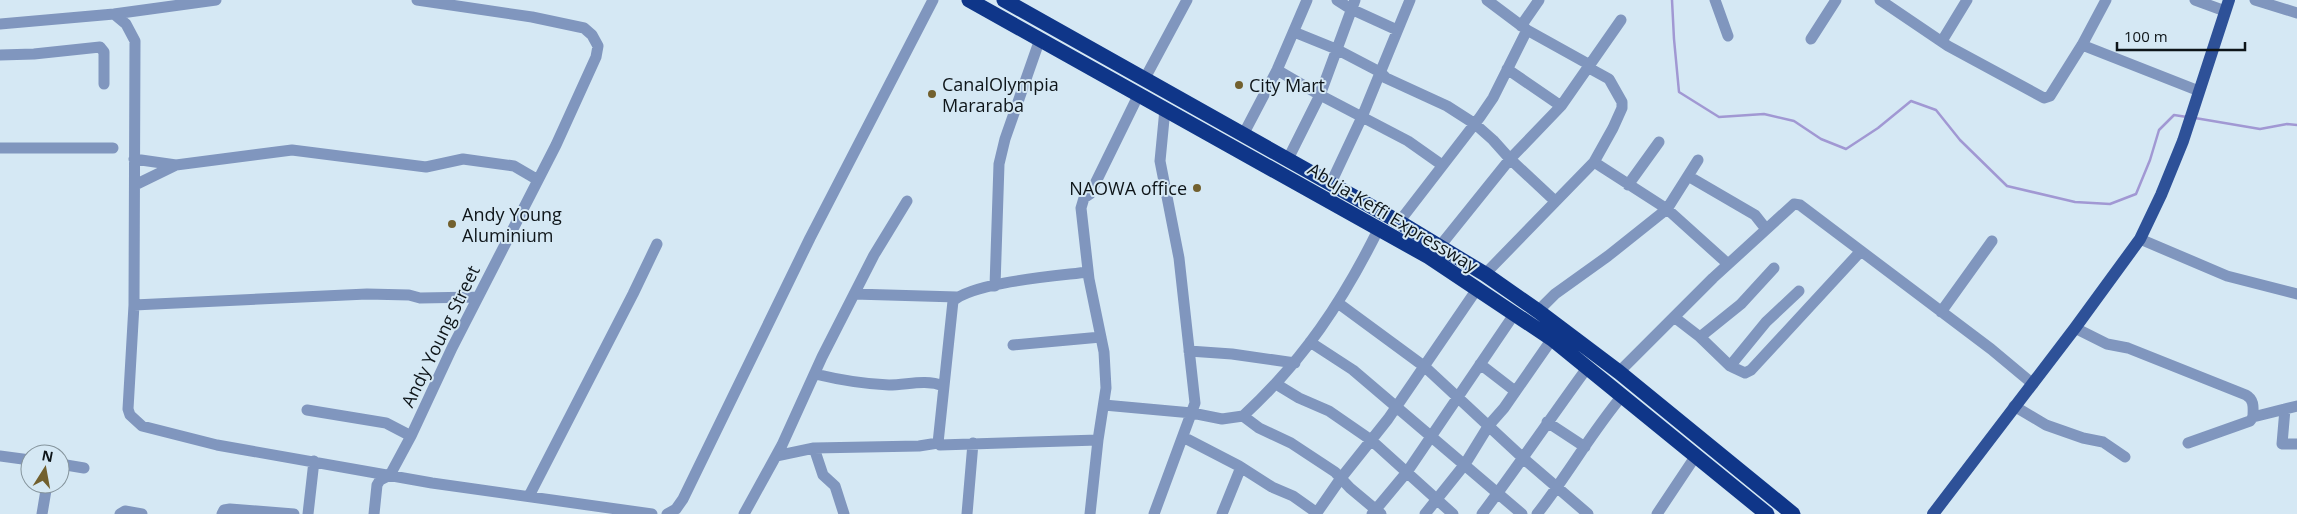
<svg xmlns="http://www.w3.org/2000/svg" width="2297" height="514" viewBox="0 0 2297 514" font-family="'Open Sans',sans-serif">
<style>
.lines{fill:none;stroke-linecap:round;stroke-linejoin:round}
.stream{stroke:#a198d3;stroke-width:2.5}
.minor{stroke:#8096be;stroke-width:11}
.major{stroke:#2e5198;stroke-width:12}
.highway{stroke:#0f3689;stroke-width:15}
.poi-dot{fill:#72602e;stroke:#d5e8f4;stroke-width:2}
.labels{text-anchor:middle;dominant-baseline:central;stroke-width:4;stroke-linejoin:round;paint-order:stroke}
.poi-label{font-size:18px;fill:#0e1519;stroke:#d5e8f4;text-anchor:start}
.street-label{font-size:18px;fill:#0e1519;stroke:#d5e8f4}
</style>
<rect width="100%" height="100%" fill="#d5e8f4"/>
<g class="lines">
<!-- stream -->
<path class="stream" d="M1672 0 1674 39 1679 92 1719 117 1764 114 1794 121 1821 139 1846 149 1878 128 1911 101 1936 110 1960 140 2007 186 2075 202 2110 204 2136 194 2150 160 2159 130 2174 115 2187 117
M2195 118 2260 129 2287 124 2297 125"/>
<!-- minor -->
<path class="minor" d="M1337 0 1351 9 1397 30
M1487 0 1527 30 1590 65
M1715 0 1728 36
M1880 0 1948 46 2044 98 2050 96 2082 45 2106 0
M2195 0 2225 11
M2255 0 2297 13
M114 14 126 24 135 41 134 305 128 409 130 415 142 426 217 445 432 483 652 514
M0 24 114 14 216 0
M1521 26 1539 0
M1294 32 1336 49 1380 72 1386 78 1447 106 1475 124 1493 140 1510 159 1555 201
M1811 39 1836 0
M1942 41 1967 0
M2082 45 2199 91
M0 55 34 54 100 47 104 52V84
M1507 69 1561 106
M1277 70 1320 95 1408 141 1442 165
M1144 80 1187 0
M1243 135 1277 70 1307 0
M0 148H113
M134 159 176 165 292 150 426 167 463 159 514 166 538 180
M1288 159 1320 95 1355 0
M1594 162 1667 209 1728 264
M1688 176 1755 215 1766 229
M1331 183 1362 117 1410 0
M135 185 176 165
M1628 185 1659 142
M1399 222 1480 117 1493 98 1527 30
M2140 239 2227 276 2297 294
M1440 246 1510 159 1561 106 1621 20
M1088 272C1057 276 974 282 953 301L938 443 940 445 1098 440
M1485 274 1594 162 1613 128 1622 108V102L1609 79 1589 68
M995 286 999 164 1005 139 1040 39
M854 294 957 297
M1338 303 1425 367 1524 459 1588 514
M134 305 367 294 409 295 420 298 478 297
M1538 311 1555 294 1608 256 1667 209 1698 160
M1941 312 1992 241
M1674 317 1700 337 1730 366 1745 373 1751 370 1860 252
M2075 328 2107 344 2128 348 2246 395C2255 400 2253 409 2253 417L2297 406
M1700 337 1741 304 1774 268
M1310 342 1353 370 1522 514
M1013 345 1101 337
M1189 351 1232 354 1295 363
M1480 364 1515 391
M1730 366 1766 322 1799 291
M1619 372 1713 278 1794 204 1800 205 1991 349 2033 384
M815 374C840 380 863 384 889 385 908 385 924 379 944 386
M1276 384 1299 398 1329 411 1371 440 1453 514
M1104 405 1192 413 1222 419 1243 416 1259 428 1291 443 1335 472 1350 488 1381 514
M2014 406 2046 425 2083 438 2103 442 2125 457
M2285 409 2282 444H2297
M307 410 386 423 411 436
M1243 416C1303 361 1343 301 1379 228
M1547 422 1585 447
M1183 437 1239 466 1272 487 1293 496 1317 513
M2188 443 2250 421 2253 417
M814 448 823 475 835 486 844 514
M0 456 30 460
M776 456 814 448 919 446 938 443
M60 464 84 468
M529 496 633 294 657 244
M42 514 47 484
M120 514 125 511 142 514
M222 514 224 510 230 509 294 514
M308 514 314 461
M374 514 377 485 380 480 390 475 411 436 452 348 556 145 596 57 598 46 592 35 584 28 532 17 417 0
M667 514 676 509 683 499 810 238 933 0
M744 514 782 445 822 357 874 255 907 201
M967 514 973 443
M1090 514 1098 440 1106 388 1104 352 1089 279 1081 208 1084 198 1090 194 1139 94
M1154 514 1195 403 1179 258 1160 161 1165 109
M1222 514 1241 467
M1316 514 1341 478 1388 419 1477 289
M1372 514 1407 472 1515 313
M1425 514 1465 464 1489 425 1504 408 1552 339
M1482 514C1518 466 1552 416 1587 368
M1537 514C1567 476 1591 433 1622 396
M1657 514 1695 457"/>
<!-- major -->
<path class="major" d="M1933 514 2075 328 2140 239 2161 195 2183 141 2229 0"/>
<!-- highway -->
<path class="highway" d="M969 0 1429 257 1552 339 1767 514
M1004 0 1399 222 1485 274 1538 311 1619 372 1793 514"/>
</g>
<!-- markers -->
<g class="poi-dot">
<circle cx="1239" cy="85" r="5"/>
<circle cx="932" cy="94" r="5"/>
<circle cx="1197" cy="188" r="5"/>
<circle cx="452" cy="224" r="5"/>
</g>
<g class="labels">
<!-- poi labels -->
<g class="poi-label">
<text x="942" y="84">CanalOlympia<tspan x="942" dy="21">Mararaba</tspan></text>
<text x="1249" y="85">City Mart</text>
<text x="1187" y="188" text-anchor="end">NAOWA office</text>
<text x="462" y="214">Andy Young<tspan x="462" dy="21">Aluminium</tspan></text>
</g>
<!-- street labels -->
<g class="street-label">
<text transform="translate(1393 217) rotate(31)">Abuja-Keffi Expressway</text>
<text transform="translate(440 336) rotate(-64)">Andy Young Street</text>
</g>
</g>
<!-- north arrow -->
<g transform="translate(45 469) rotate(11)"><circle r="24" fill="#d5e8f4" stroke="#85949c"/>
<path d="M0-4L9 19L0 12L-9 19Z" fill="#72602e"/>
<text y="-8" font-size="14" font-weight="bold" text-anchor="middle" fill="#0e1519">N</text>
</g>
<!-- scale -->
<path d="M2117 42v8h128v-8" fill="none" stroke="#0e1519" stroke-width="2.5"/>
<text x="2124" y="42" font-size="15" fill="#0e1519" stroke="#d5e8f4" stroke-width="4" paint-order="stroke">100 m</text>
</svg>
